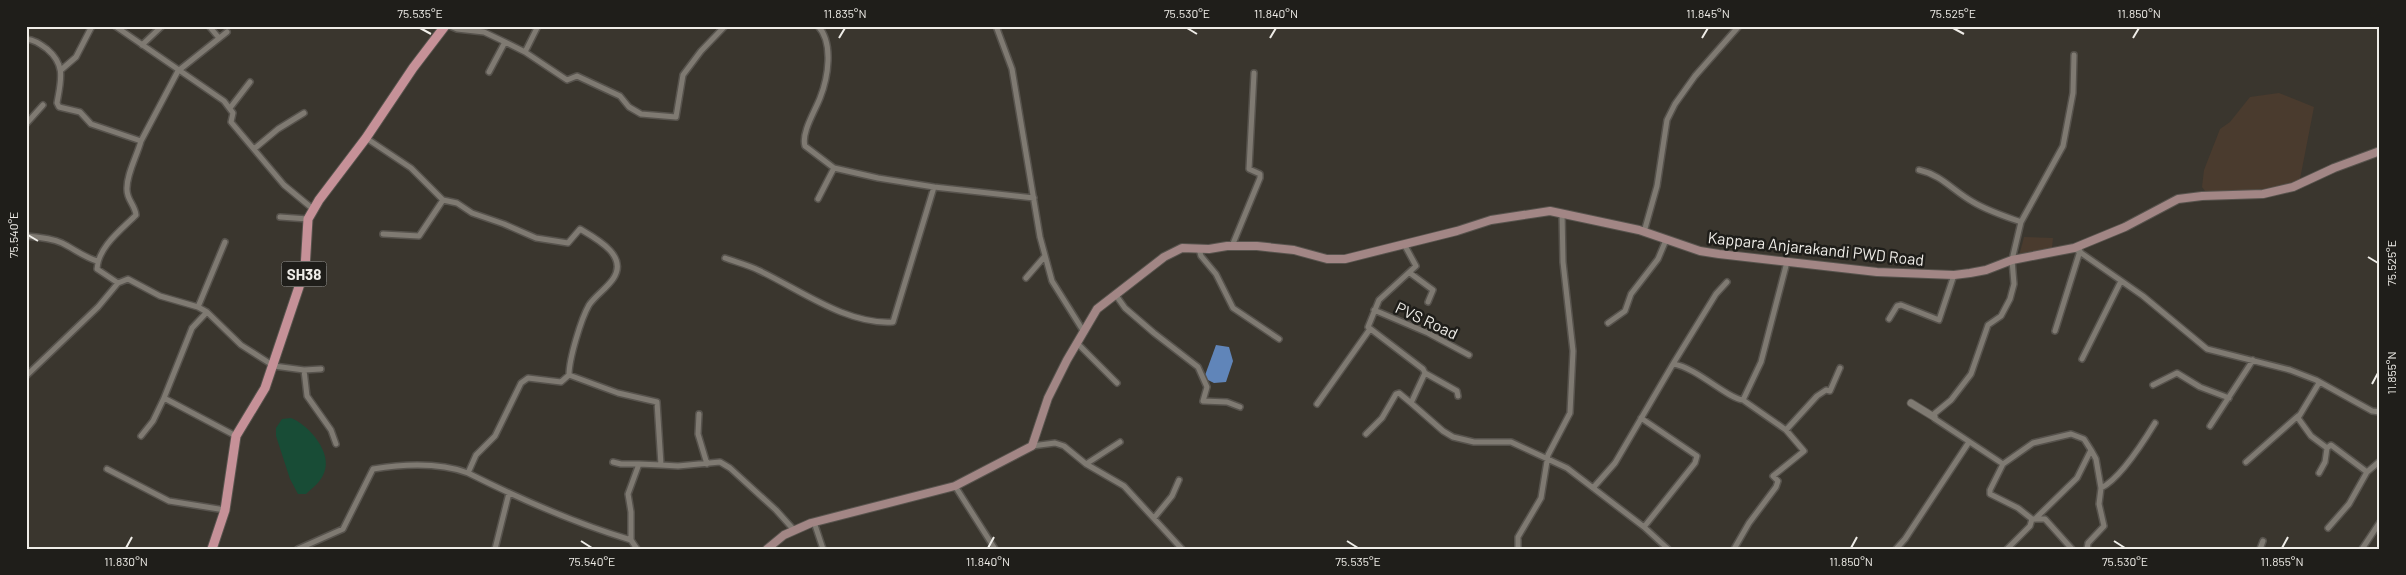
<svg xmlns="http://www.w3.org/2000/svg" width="2406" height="575" viewBox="0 0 2406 575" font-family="Barlow,sans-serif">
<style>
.education{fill:#4a3b2e}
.green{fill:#184c36}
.water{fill:#6085b9}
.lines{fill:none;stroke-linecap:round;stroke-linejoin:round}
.minor-casing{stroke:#57534d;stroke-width:8}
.tertiary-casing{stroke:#57534d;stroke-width:9}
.secondary-casing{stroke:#57534d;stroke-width:10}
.primary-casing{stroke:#57534d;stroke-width:11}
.minor{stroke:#7f7a72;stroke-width:5}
.tertiary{stroke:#7f7a72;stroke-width:7}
.secondary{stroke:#a28685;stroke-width:8}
.primary{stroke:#c69198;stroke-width:9}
.ticks{fill:none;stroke:#efede8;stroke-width:2}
.labels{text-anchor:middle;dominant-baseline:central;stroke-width:5;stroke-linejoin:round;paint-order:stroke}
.shield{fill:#1f1e1a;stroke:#b1afaa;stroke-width:1}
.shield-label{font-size:15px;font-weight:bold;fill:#efede8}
.street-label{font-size:16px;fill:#efede8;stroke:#1f1e1a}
.neatline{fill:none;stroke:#efede8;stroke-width:2}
.ticks-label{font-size:12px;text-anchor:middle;fill:#efede8}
</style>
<rect width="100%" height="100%" fill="#3a362e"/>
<!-- education -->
<path class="education" d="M2279 93 2314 107 2300 179 2296 183 2255 192 2205 191 2202 187 2204 170 2220 129 2230 122 2250 97Z
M2024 237 2053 238 2052 248 2019 256Z"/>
<!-- green -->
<path class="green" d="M291 418C309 425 333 453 324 473 320 483 313 487 306 494H298L290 479 276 436V428L282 419Z"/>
<!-- water -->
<path class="water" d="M1216 345 1229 347 1233 361 1226 382 1214 383 1204 378Z"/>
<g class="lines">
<!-- minor casing -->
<g class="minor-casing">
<path id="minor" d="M115 26 224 101 233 113 231 122 284 185 313 209
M209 26 219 38
M450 26 457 29 484 32 505 42 525 52 567 80 577 76 620 96 629 107 641 114 676 117 683 75 701 51 725 26
M818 26C834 43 828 78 820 98 815 111 801 133 805 146L834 168 878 178 934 187 1034 198
M996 26 1012 69 1040 237 1052 281 1084 332
M26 39C35 40 40 44 47 49 66 65 61 80 57 103L59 107 80 112 91 124 141 141C137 156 126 175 127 190 127 200 135 205 136 215 121 230 98 247 97 269L118 283
M142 45 162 26
M525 52 538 26
M2074 55 2073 93 2063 146 2021 222 2012 260 2014 284 2010 299 2001 316 1988 325 1971 374 1951 400 1934 414 1935 419 2003 464 2033 443 2071 434 2084 439 2091 450
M61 70 76 57 92 26
M489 72 505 42
M230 108 250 82
M26 124 43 105
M366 138 411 168 443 200 457 203 472 213 504 224 536 238 568 243 580 229C597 239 629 256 613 279 606 289 596 295 589 305 581 319 569 359 569 375
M141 141 178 71 227 32
M254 149 278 129 304 113
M1919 170C1942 175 1953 191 1973 202 1988 211 2004 216 2021 222
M818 199 834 168
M280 217 308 219
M1644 232 1657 186 1667 120 1675 104 1695 76 1739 26
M383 234 419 236 443 200
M26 236C38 237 51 238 62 243 74 249 84 257 97 261
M1404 244 1416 266 1379 300 1368 327 1423 369 1425 373 1411 403 1443 431 1453 437 1474 442H1511L1567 468 1644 527 1668 549
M1232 246 1260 178V174L1249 169 1254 73
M2074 248 2143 296 2207 349 2290 370 2316 380 2372 411 2380 412
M1199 249 1201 256 1216 274 1233 308 1279 339
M725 258C736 262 748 265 758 270 799 289 846 325 893 322L934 187
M1410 273 1433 290 1428 302
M1026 278 1045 256
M1115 294 1125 308 1154 333 1198 367 1207 387 1203 401 1227 402 1240 407
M198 307 225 242
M1374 310 1428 333 1469 355
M207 312 192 328 164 398 236 436
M1889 319 1897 306 1901 305 1939 320 1954 275
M1608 323 1625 311 1631 294 1658 259 1666 240
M2055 331 2080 251
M1077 343 1117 383
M2082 359 2121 281
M1673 364 1716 294 1727 282
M304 370 307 396 331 430 336 444
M1425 373 1457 391 1458 396
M26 376 98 307 118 283 128 279 160 296 198 307 207 312 241 345 274 366 304 370 321 369
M2319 383 2298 418 2311 436 2327 448
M2153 385 2177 373 2200 387 2229 398
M1317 404 1370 329
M699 414 698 434 707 464
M1641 418 1697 456 1695 463 1644 527
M2210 426 2253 360
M1786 430 1817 396 1826 390 1830 391 1840 368
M1366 434 1382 418 1396 394 1399 393 1411 403
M141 436 153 421 164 398
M1032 446 1055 443 1064 446 1086 464 1124 486 1182 549
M613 462 621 464H639
M2246 462 2298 416
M1086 464 1120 442
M2003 464 1990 490V494L2018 508 2032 519H2045L2072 549
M661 465 678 466 720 462 730 468 776 510 794 530
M107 469 169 501 225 510
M468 473C520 499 574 523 631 540
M2319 473 2325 462 2327 448 2331 445 2367 472
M955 486 995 549
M1593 488 1615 463 1673 364C1696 367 1728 399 1743 400L1761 362 1787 262
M1154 518 1172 496 1179 480
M2035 519 2077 478 2091 450 2096 459 2101 488C2120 479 2144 441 2155 423
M814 522 823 549
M2328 528 2349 504 2367 472 2380 461
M298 549 343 529 373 469C404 464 438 462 468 473L476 455 495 436 521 383 528 378 561 382 569 375 618 393 657 402 661 465 639 464 628 494 631 512V540L637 549
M495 549 509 493
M1518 549V537L1541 498 1548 455 1570 413 1573 351 1563 262 1562 213
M1734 549 1749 523 1776 487 1778 481 1773 476 1804 451 1786 430 1743 400
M1896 549 1905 539 1969 442
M2007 549 2030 526 2032 519
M2087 549 2088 543 2104 526 2099 504 2101 488
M2260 549 2263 541
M2362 549 2380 522"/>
</g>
<!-- tertiary casing -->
<g class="tertiary-casing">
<path id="tertiary" d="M1911 403 1934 417"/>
</g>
<!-- secondary casing -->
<g class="secondary-casing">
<path id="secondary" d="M767 549 784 535 811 523 955 486 1032 446 1048 398 1067 360 1097 309 1164 257 1182 248 1209 249 1227 246H1257L1294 250 1327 259H1345L1457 231 1491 220 1550 211 1639 230 1700 251 1719 254 1877 272 1954 275 1970 273 1986 270 2012 260 2074 248 2125 227 2178 199 2202 196 2263 194 2293 187 2334 168 2380 151"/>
</g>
<!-- primary casing -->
<g class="primary-casing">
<path id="primary" d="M212 549 225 510 236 436 265 388 305 269 308 219 319 200 366 138 413 68 445 26"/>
</g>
<!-- minor -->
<use href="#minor" class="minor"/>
<!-- tertiary -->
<use href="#tertiary" class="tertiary"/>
<!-- secondary -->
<use href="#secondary" class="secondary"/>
<!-- primary -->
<use href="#primary" class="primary"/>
</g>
<!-- ticks -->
<path class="ticks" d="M420 28 431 34M1187 28 1197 34M1953 28 1964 34M839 38 845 28M1270 38 1276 28M1702 38 1708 28M2133 38 2139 28M28 235 38 241M2368 257 2378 263M2372 384 2378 373M581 541 592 548M1347 541 1358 548M2114 541 2125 548M126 548 132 537M988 548 994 537M1851 548 1857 537M2282 548 2288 537"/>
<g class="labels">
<!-- shield labels -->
<rect class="shield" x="281.5" y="261.5" width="45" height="25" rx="4"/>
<g class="shield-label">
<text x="304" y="274">SH38</text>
</g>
<!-- street labels -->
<g class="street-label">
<text transform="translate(1816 248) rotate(6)">Kappara Anjarakandi PWD Road</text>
<text transform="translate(1427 320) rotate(25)">PVS Road</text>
</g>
</g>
<!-- border -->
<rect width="2406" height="575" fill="none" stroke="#1f1e1a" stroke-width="55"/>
<rect x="28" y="28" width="2350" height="520" class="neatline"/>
<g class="ticks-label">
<text x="420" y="18">75.535°E</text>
<text x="845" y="18">11.835°N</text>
<text x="1187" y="18">75.530°E</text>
<text x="1276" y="18">11.840°N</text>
<text x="1708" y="18">11.845°N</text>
<text x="1953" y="18">75.525°E</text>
<text x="2139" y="18">11.850°N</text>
<text transform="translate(14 235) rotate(-90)" y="4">75.540°E</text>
<text transform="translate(2392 263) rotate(-90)" y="4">75.525°E</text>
<text transform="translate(2392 373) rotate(-90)" y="4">11.855°N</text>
<text x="126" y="566">11.830°N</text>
<text x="592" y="566">75.540°E</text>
<text x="988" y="566">11.840°N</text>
<text x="1358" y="566">75.535°E</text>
<text x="1851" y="566">11.850°N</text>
<text x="2125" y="566">75.530°E</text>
<text x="2282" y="566">11.855°N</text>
</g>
</svg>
